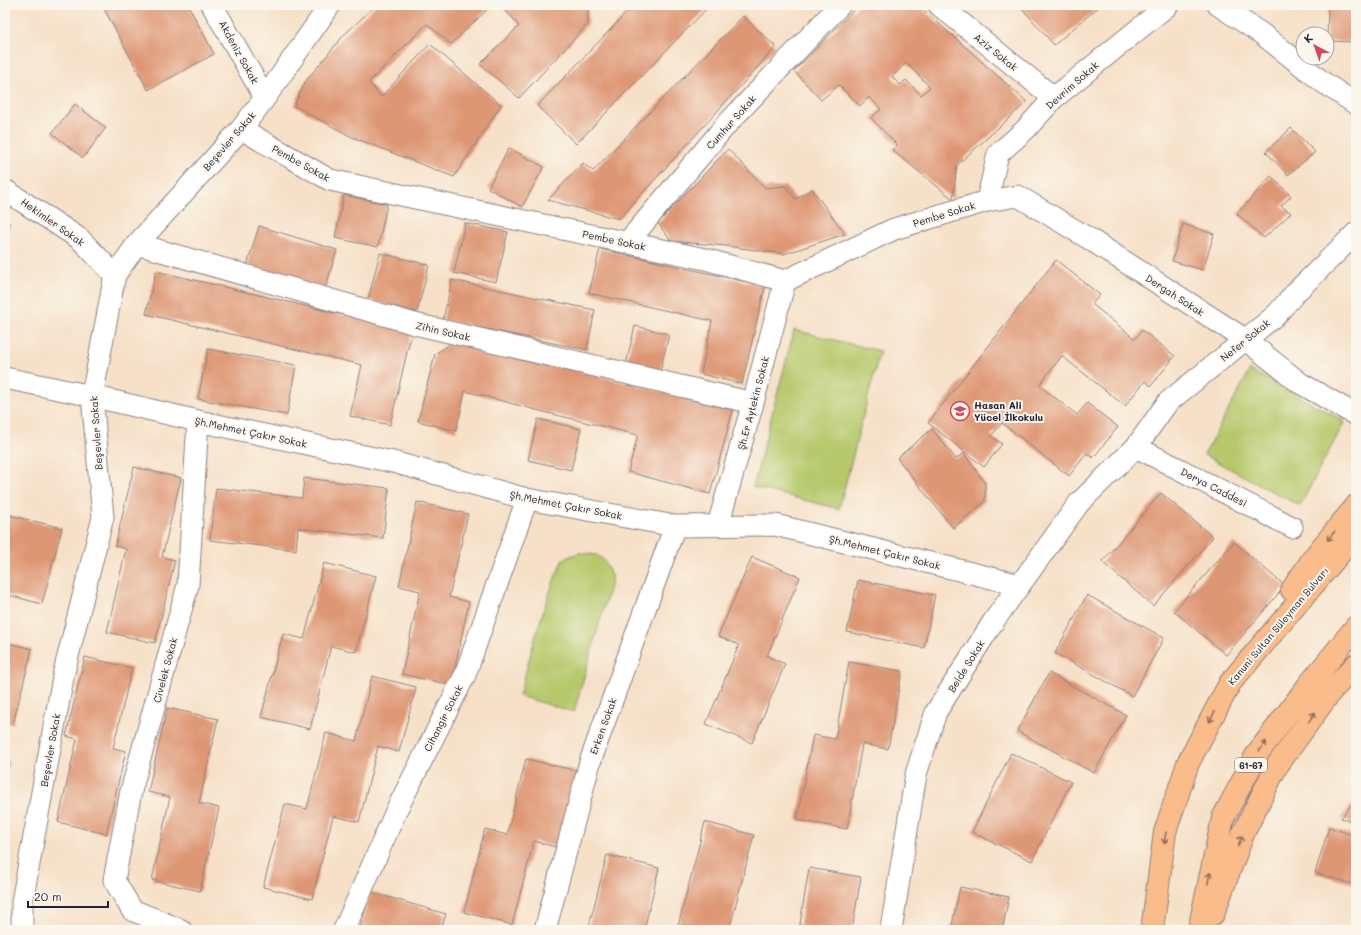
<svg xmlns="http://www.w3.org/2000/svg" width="1361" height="935" viewBox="0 0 1361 935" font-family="Mali,sans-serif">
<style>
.green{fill:#b6c86b;stroke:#6c7553}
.building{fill:#de9774;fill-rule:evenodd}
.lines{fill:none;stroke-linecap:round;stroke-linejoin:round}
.street-casing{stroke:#8c8181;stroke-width:23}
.primary-casing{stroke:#8c8181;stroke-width:24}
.street{stroke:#fff;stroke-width:21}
.primary{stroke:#f9bc8a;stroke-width:22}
.oneway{stroke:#8e6f62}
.labels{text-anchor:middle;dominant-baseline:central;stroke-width:4;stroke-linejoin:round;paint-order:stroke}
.shield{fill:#fbf7ec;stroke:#636270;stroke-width:1}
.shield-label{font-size:9px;font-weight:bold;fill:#22223b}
.street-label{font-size:10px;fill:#22223b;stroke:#fbf7ec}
.poi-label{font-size:10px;font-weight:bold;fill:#22223b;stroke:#fbf7ec;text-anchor:start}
</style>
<rect width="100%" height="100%" fill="#fbf7ec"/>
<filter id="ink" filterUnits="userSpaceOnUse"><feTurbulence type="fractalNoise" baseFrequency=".025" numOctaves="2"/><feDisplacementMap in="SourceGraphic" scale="8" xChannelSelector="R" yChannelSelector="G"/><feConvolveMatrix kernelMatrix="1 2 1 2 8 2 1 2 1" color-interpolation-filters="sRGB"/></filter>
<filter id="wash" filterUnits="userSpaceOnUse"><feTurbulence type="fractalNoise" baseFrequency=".012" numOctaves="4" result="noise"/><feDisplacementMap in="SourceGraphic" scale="16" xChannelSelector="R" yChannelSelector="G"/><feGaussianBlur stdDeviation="0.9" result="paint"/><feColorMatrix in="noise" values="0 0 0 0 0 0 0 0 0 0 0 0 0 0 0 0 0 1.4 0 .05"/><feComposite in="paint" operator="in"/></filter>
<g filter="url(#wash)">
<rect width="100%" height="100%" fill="#f6e0c7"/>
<!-- green -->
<path class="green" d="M794 330 880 351 839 509 753 487Z
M1250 370 1345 421 1300 506 1204 455Z
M578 553C602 554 604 556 612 579L574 712 519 696C532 650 543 603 563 559Z"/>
<g id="blocks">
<!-- building -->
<path class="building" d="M102 5H188L214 54 148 90Z
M376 5H492L451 44 427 24 369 82 381 97 430 44 501 105 454 177 352 137 294 106 305 82 344 35Z
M499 5H584L588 9V24L519 98 480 64 519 26 513 18Z
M634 5H710L576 144 537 106Z
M859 5H918L1027 102 957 165 953 199 892 150 897 145 871 118 881 109 869 97 860 106 839 85 821 100 794 71ZM906 63 930 87 921 95 906 80 900 85 892 77Z
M1019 5H1101L1054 45Z
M1328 5H1356V42L1327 41Z
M743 16 776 47 619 219 548 200 583 163 593 171Z
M75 104 106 128 83 158 52 133Z
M1291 128 1315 152 1288 175 1266 152Z
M509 148 544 167 522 207 488 188Z
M728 149 765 188 785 186 796 199 812 189 845 234 784 254 726 246 671 241 658 223Z
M1271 176 1291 196 1281 206 1291 213 1264 238 1237 214Z
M344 195 387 204 378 247 335 238Z
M5 222 10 224 6 239H5Z
M465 223 508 232 496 282 454 273Z
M1183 224 1214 234 1203 270 1172 261Z
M259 226 337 250 325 289 247 265Z
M600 249 765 286 742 384 701 374 712 321 589 293Z
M380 253 429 265 417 312 368 300Z
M1056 260 1100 295 1092 304 1135 339 1142 330 1175 356 1151 386 1145 381 1125 406 1062 356 1039 385 1077 415 1087 403 1118 427 1093 458 1087 453 1069 476 1002 423 991 436 1002 444 984 467 928 423Z
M156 271 412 331 390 425 350 416 362 365 146 314Z
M452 280 595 310 587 350 443 320Z
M635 326 669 334 660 372 626 364Z
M456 340 733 410 710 494 628 472 638 435 536 410 465 391 456 431 418 421 435 354Z
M208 349 296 365 287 415 198 399Z
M538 419 581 429 571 470 528 460Z
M932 429 956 459 964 453 985 483V501L953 528 897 458Z
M134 467 181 478 162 557 175 560 155 643 107 632 126 549 115 546Z
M304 478 389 488 383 538 298 528 296 550 210 540 216 488 302 498Z
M1161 493 1213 537 1153 606 1102 562Z
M417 502 468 514 449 597 469 602 451 685 402 674 420 591 399 586Z
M5 514 62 528 42 604 5 594Z
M1234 542 1285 586 1226 655 1174 611Z
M752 557 800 577 767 656 785 664 752 743 706 724 739 645 718 636Z
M324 563 376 576 356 652 331 646 310 729 261 717 283 634 304 639Z
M858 580 935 595 924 648 847 632Z
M1087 595 1164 638 1132 696 1055 653Z
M5 642 32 649 13 724 5 722Z
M85 657 132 668 113 748 126 751 106 834 58 822 77 739 66 736Z
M849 662 902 671 888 749 862 744 847 829 797 820 813 735 835 739Z
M1049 673 1126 715 1094 773 1017 731Z
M372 676 416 687 399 752 378 746 359 822 333 816 312 899 263 887 285 804 307 809 326 733 356 741Z
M167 708 218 719 199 803 219 808 200 891 152 880 170 797 148 792Z
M1011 753 1071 782 1032 861 972 832Z
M526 759 578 771 559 848 534 841 512 925 464 912 485 829 507 835Z
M5 761 9 762 6 776H5Z
M1356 799V823L1341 818Z
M705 822 754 835 729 930H677Z
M1329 827 1356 836V885L1315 873Z
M607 855 659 868 644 930H588Z
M809 868 861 877 852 930H799Z
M960 887 1009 897 1002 930H951Z
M371 892 446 914 441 930H359Z
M566 926 581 929V930H565Z"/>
</g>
</g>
<g filter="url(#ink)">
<use href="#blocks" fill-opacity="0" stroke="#8c8181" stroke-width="1"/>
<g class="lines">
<!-- street casing -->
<g class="street-casing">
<path id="street" d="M212 5 265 98
M939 5 1054 98
M1218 5 1262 34 1324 83 1356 104
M241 129 330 180 705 259 785 281 894 229 987 201 1018 196 1088 238 1246 340 1300 383 1356 415
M5 190 80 239 115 275
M987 201 998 154 1025 130 1054 98 1168 5
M627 243 726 125 840 5
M137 244 415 324 753 403
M5 378 92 396 198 421 393 462 527 499 675 526 775 525 1020 585
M1136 447 1292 527
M718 525 753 403 785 281
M22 930V902L64 672 103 517 92 396 115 275 137 244 241 129 265 98 330 5
M181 930 132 910 114 880 131 791 188 585 198 421
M344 930 397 809 465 675 527 499
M545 930 590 762 675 526
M891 930 916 774 936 712 993 622 1079 503 1136 447 1168 402 1276 315 1297 291 1356 233"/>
</g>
<!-- primary casing -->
<g class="primary-casing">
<path id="primary" d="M1292 590 1315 556 1356 506
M1213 914 1243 834 1276 767 1331 691 1356 665
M1152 930 1165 832 1188 763 1230 683 1356 534
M1199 930 1223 818 1257 754 1308 686 1356 627"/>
</g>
<!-- street -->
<use href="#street" class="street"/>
<!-- primary -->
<use href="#primary" class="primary"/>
</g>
<!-- one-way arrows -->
<defs><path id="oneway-shaft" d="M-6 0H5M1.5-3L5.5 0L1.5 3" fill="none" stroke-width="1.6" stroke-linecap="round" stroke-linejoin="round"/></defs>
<g class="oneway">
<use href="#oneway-shaft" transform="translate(1331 536) rotate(129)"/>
<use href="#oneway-shaft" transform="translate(1212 717) rotate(118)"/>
<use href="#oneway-shaft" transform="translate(1312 717) rotate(-54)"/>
<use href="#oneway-shaft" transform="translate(1263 746) rotate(-53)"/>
<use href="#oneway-shaft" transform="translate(1165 838) rotate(99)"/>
<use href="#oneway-shaft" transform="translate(1240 841) rotate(-70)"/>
<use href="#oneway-shaft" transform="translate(1209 878) rotate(-78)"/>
</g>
</g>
<!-- icons -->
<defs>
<g id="school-ring" transform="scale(1)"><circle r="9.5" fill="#fbf7ec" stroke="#d1495b" stroke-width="1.5"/><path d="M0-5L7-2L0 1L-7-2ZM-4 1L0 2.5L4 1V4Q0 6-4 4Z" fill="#d1495b"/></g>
</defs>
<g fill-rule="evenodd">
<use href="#school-ring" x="960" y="411"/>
</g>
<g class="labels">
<!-- shield labels -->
<rect class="shield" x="1235" y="758" width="32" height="14" rx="3"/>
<g class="shield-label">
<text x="1251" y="765">61-67</text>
</g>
<!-- street labels -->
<g class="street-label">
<text transform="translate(239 52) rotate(61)">Akdeniz Sokak</text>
<text transform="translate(996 52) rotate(39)">Aziz Sokak</text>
<text transform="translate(1072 85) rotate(-41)">Devrim Sokak</text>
<text transform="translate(731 122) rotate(-48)">Cumhur Sokak</text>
<text transform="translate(229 141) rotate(-49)">Beşevler Sokak</text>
<text transform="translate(301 163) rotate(29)">Pembe Sokak</text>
<text transform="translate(944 214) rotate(-17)">Pembe Sokak</text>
<text transform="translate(53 222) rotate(35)">Hekimler Sokak</text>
<text transform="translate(614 240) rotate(12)">Pembe Sokak</text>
<text transform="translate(1175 295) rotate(33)">Dergah Sokak</text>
<text transform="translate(443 331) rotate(13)">Zihin Sokak</text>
<text transform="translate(1245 340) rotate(-39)">Nefer Sokak</text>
<text transform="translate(753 403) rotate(-75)">Şh.Er Aytekin Sokak</text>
<text transform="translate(251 432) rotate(12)">Şh.Mehmet Çakır Sokak</text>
<text transform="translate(96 433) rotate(-94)">Beşevler Sokak</text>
<text transform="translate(1214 487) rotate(27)">Derya Caddesi</text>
<text transform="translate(566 505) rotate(11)">Şh.Mehmet Çakır Sokak</text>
<text transform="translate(885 552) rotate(14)">Şh.Mehmet Çakır Sokak</text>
<text transform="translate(1278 626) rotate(-50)">Kanuni Sultan Süleyman Bulvarı</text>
<text transform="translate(966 666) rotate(-58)">Belde Sokak</text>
<text transform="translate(165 670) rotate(-75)">Civelek Sokak</text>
<text transform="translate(443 718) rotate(-63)">Cihangir Sokak</text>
<text transform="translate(603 726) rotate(-70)">Erken Sokak</text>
<text transform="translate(50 750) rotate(-80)">Beşevler Sokak</text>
</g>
<!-- poi labels -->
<g class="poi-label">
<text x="974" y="405">Hasan Ali<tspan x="974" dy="12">Yücel İlkokulu</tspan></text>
</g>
</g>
<!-- margin -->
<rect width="1361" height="935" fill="none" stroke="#fbf7ec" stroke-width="20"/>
<!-- north arrow -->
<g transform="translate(1315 46) rotate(319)"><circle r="19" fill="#fbf7ec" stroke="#a4a2a5"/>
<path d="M0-3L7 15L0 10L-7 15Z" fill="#d1495b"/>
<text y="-6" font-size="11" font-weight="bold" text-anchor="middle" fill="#22223b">K</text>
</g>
<!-- scale -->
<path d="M28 901v6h80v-6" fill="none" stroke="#22223b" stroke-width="2"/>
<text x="34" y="901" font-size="12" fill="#22223b" stroke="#fbf7ec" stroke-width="3" paint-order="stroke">20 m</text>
</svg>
